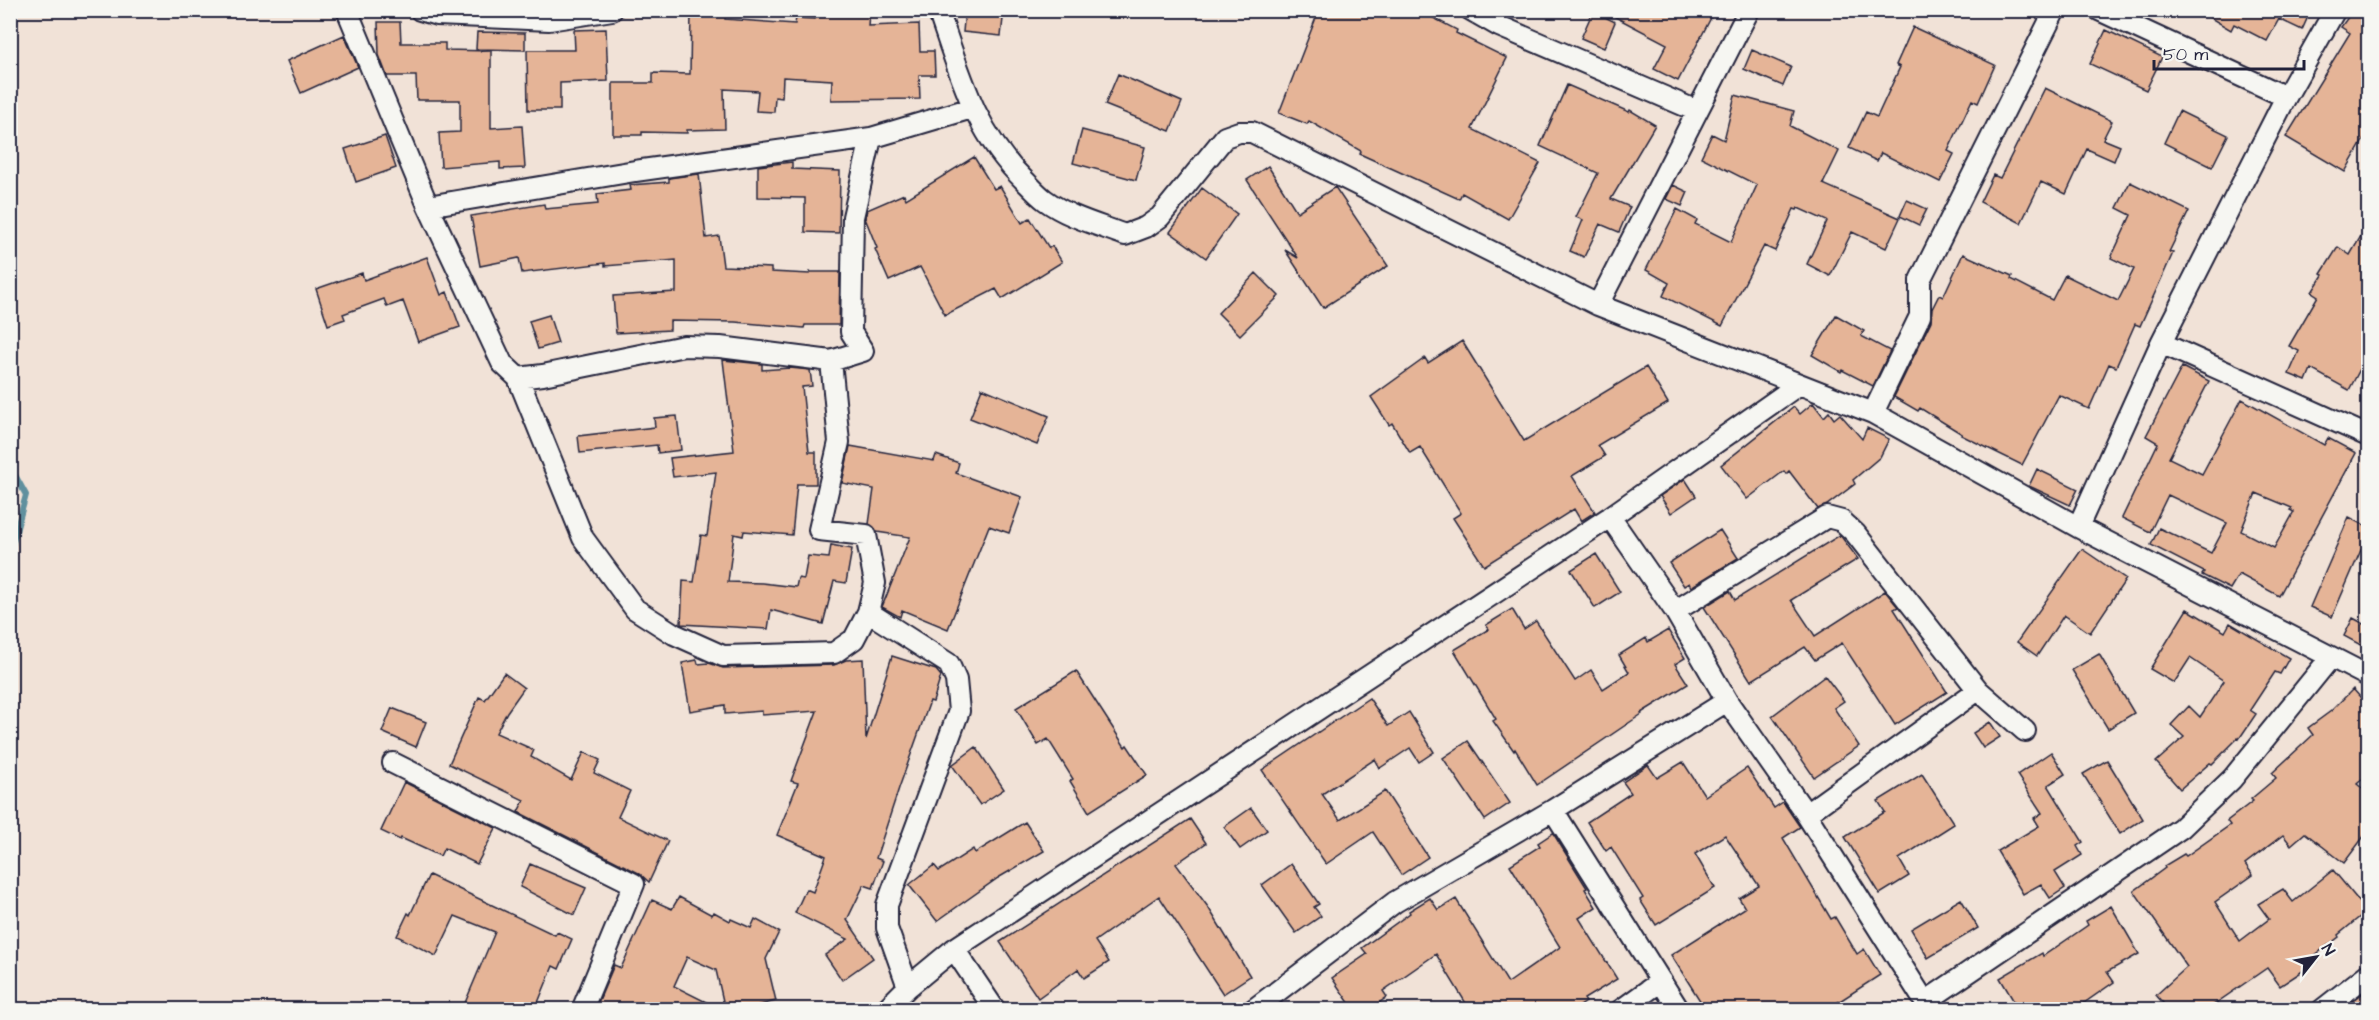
<svg xmlns="http://www.w3.org/2000/svg" width="2379" height="1020" viewBox="0 0 2379 1020" font-family="'Architects Daughter',sans-serif">
<style>
.lines{fill:none;stroke-linecap:round;stroke-linejoin:round}
.stream{stroke:#60909e;stroke-width:6}
.building{fill:#e5b497;stroke:#22223b;stroke-width:1.5;fill-rule:evenodd}
.street-casing{stroke:#22223b;stroke-width:24}
.street{stroke:#f6f6f2;stroke-width:20}
</style>
<rect width="100%" height="100%" fill="#f1e2d7"/>
<filter id="ink" filterUnits="userSpaceOnUse"><feTurbulence type="fractalNoise" baseFrequency=".0167" numOctaves="2"/><feDisplacementMap in="SourceGraphic" scale="12" xChannelSelector="R" yChannelSelector="G"/><feConvolveMatrix kernelMatrix="1 2 1 2 8 2 1 2 1" color-interpolation-filters="sRGB"/></filter>
<g filter="url(#ink)">
<g class="lines">
<!-- stream -->
<path class="stream" d="M10 466 26 495 10 553
M10 947V952"/>
</g>
<!-- building -->
<path class="building" d="M815 10 869 12 868 26 919 24 920 51H934L935 75H919L920 99 831 100 832 80 783 77 782 98 775 97 774 112 756 111 758 91 724 89 725 129 687 130V133L642 132V135H613V83H653V73L690 74 691 11H725V19L795 24 796 18 815 19Z
M965 10H1004L1001 36 963 32Z
M1319 10H1418L1457 30 1456 33 1507 58 1472 129 1540 163 1508 219 1462 193 1459 199 1360 154 1361 151 1309 121 1307 124 1279 113Z
M1602 10H1715L1678 81 1654 69 1667 44Z
M2197 10H2311L2302 30 2279 19 2267 41 2234 24 2231 30Z
M2353 10H2368V132L2345 172 2286 137 2350 33 2341 27Z
M1593 11 1615 22 1604 48 1581 38Z
M378 22H400L401 43H445V50L491 51V128L522 126 525 168 500 169V162L441 167 439 133 460 132V100H417L416 76H387L379 55Z
M1913 27 1995 65 1978 103 1972 100 1948 151 1954 154 1940 182 1881 153 1877 161 1849 148 1866 112 1877 117 1900 67 1896 65Z
M606 29 608 81 560 83V110H528L527 50H575L574 30Z
M2106 30 2162 57 2146 90 2090 64Z
M477 32 525 33V50L476 49Z
M344 35 358 67 301 93 287 61Z
M1752 50 1791 67 1783 86 1744 69Z
M1118 74 1182 102 1170 131 1105 105Z
M1567 85 1629 112 1630 110 1655 125 1611 199 1630 207 1619 232 1600 224 1584 257 1570 251 1583 220 1576 217 1598 173 1540 146Z
M2045 88 2112 121 2103 139 2120 146 2114 161 2087 149 2066 194 2041 182 2021 223 1980 202 1993 175 2000 178Z
M1735 95 1794 111 1790 126 1839 151 1823 184 1900 218 1886 248 1852 232 1830 276 1807 264 1827 221 1798 208 1797 210 1794 209 1775 251 1764 246 1722 326 1663 296 1669 283 1646 270 1677 209 1697 220 1695 224 1731 242 1757 185 1701 157 1712 134 1724 140Z
M2179 111 2228 135 2212 167 2164 143Z
M1082 130 1145 147 1136 180 1073 163Z
M385 136 396 168 356 182 345 149Z
M974 157 994 189 1000 186 1022 223 1030 218 1049 248 1052 246 1062 262 1002 299 996 289 945 315 920 267 889 281 875 249 877 248 865 218 867 210 904 194 906 199Z
M792 162V169L840 171 839 233 805 232V198L758 197V166Z
M1268 166 1297 212 1335 187 1388 266 1323 308 1285 250 1298 258 1247 180Z
M699 174 706 238 719 236 723 266 771 268V272L810 274V272H840L839 325H805L804 328 735 322 670 321V330L616 333 613 296 676 292V260L605 266V263L522 273 519 258 480 266 471 216 544 204 545 209 598 204 597 194 631 190 630 185 669 182V178Z
M2130 182 2189 211 2169 252 2173 253 2140 326 2135 324 2116 367 2109 364 2089 409 2059 395 2022 465 1961 435 1962 434 1920 408 1918 411 1894 397 1931 321 1932 309 1939 295 1943 297 1963 254 2012 276 2011 279 2052 300 2065 275 2118 301 2134 269 2111 258 2131 215 2117 208Z
M1673 185 1688 192 1682 206 1666 199Z
M1202 188 1237 214 1206 258 1170 232Z
M1907 200 1927 209 1919 225 1900 216Z
M2368 224V354L2349 390 2311 369 2306 381 2289 374 2299 351 2289 346 2318 296 2312 292 2323 275 2321 274 2338 247 2350 255Z
M427 257 441 295 447 292 460 327 418 342 403 301 387 307 384 299 343 314 345 319 328 325 316 289 362 273 364 280Z
M1256 273 1279 296 1240 335 1218 313Z
M549 315 558 343 538 349 529 321Z
M1836 315 1864 331 1861 336 1890 351 1873 386 1842 370 1841 372 1812 355Z
M1462 341 1524 441 1646 367 1668 403 1598 445 1605 456 1572 476 1595 512 1581 521 1574 509 1484 566 1453 518 1461 513 1420 447 1410 453 1392 423 1389 425 1371 397 1425 358 1428 363Z
M723 360 762 364V370L790 368 810 370 812 386 802 387 809 452H816V484H797L792 535 744 531 743 536 734 534 728 582 762 583 796 587 798 578 804 579 808 556 829 558 831 545 852 549 846 583 834 581 823 624 771 610 768 629 681 624 683 581 694 582 701 535 707 536 716 472 673 477 670 458 734 451Z
M2182 367 2209 381 2169 458 2202 474 2242 399 2324 445 2328 438 2356 453 2279 596 2239 574 2230 589 2202 575 2204 572 2151 545 2159 528 2211 553 2227 523 2168 495 2150 532 2122 518 2158 443 2146 436ZM2256 493 2292 508 2290 510 2294 512 2274 548 2241 531Z
M982 388 1049 416 1037 445 970 418Z
M1813 403 1824 417 1829 412 1834 419 1840 414 1862 439 1867 428 1889 439 1880 457 1853 480 1855 484 1827 505 1818 509 1789 471 1786 474 1784 471 1747 499 1721 465 1794 407 1800 414Z
M677 416 681 450 658 453 657 445 580 453 578 436 655 427 654 418Z
M850 446 934 461 936 455 959 463 956 473 1022 497 1009 533 989 526 948 629 902 610 900 617 882 607 910 537 877 532 869 524 874 489 842 483Z
M2037 469 2078 489 2070 505 2029 486Z
M1685 479 1696 496 1671 513 1660 496Z
M2349 517 2368 527V554L2361 550 2332 617 2310 607Z
M1720 530 1738 558 1691 587 1689 583 1684 586 1669 563Z
M1840 535 1858 559 1791 600 1815 636 1885 591 1898 607 1894 609 1947 692 1895 725 1842 643 1815 660 1805 647 1751 681 1704 607 1730 591 1735 600Z
M2082 549 2126 579 2090 633 2064 615 2037 656 2017 642Z
M1596 554 1620 592 1595 608 1571 570Z
M1512 609 1524 629 1536 621 1575 681 1591 670 1603 689 1629 672 1619 655 1646 638 1648 642 1668 630 1685 658 1675 664 1688 684 1641 713 1642 714 1537 785 1515 749 1514 751 1493 721 1496 719 1454 650 1489 629 1486 625Z
M2187 609 2225 632 2230 623 2289 658 2280 674 2275 672 2250 710 2256 714 2239 739 2238 738 2212 764 2210 763 2180 789 2156 762 2184 737 2171 725 2189 706 2200 717 2224 681 2190 658 2174 683 2150 669Z
M2353 618 2368 626V649L2344 636Z
M2099 654 2134 713 2108 729 2072 670Z
M892 656 936 670 941 676 933 702 930 701 899 788 876 858 883 861 873 888 864 885 847 920 873 958 842 980 825 955 848 939 795 913 806 889 813 892 826 856 777 835 798 783 791 781 817 711 762 715V711L725 714V705L690 711 682 663 697 660 698 664 709 663 723 668 834 665 846 660 863 659 866 739Z
M1076 671 1125 747 1127 745 1147 775 1089 812 1070 781 1073 779 1048 739 1038 745 1016 708Z
M504 673 524 688 507 712 496 733 534 750 531 757 571 780 584 752 600 760 594 773 630 791 618 817 668 841 649 882 639 873 518 812 524 800 449 764 479 697 485 700Z
M1825 676 1844 701 1834 708 1859 746 1814 777 1772 716Z
M2353 689 2368 706V774L2357 784 2368 793V831L2344 863 2305 833 2291 845 2283 835 2245 864 2253 875 2215 902 2240 941 2269 919 2258 904 2283 889 2293 902 2333 870 2367 911 2338 935 2339 937 2314 956 2318 961 2280 986 2267 968 2206 1010H2169L2156 995 2187 967 2134 891 2165 868 2164 866 2184 854 2186 856 2230 825 2227 821 2253 801 2251 799 2276 778 2272 773 2313 735 2308 728 2331 711Z
M1369 698 1388 726 1409 712 1434 752 1419 762 1410 748 1380 768 1375 759 1322 794 1340 820 1385 791 1428 857 1401 875 1373 832 1326 864 1262 770Z
M392 708 426 722 416 747 382 732Z
M1990 722 2000 737 1983 748 1973 733Z
M1468 741 1510 803 1485 820 1443 758Z
M976 747 1004 789 980 805 952 765Z
M2051 752 2065 774 2048 785 2083 842 2077 846 2082 855 2055 872 2065 888 2050 898 2041 884 2023 894 1997 851 2039 826 2034 818 2042 813 2017 775Z
M2107 760 2143 819 2120 834 2083 774Z
M1683 762 1705 796 1747 768 1774 808 1783 802 1800 827 1783 838 1831 919 1835 917 1857 954 1864 949 1880 975 1826 1010H1706L1671 955 1745 908 1739 898 1759 886 1725 835 1695 854 1715 888 1656 925 1640 900 1643 898 1611 847 1606 851 1587 822 1631 793 1623 782 1648 765 1657 778Z
M1922 774 1954 824 1899 859 1909 876 1880 894 1845 837 1885 812 1878 801Z
M404 782 496 828 477 864 444 848 440 856 401 838 400 840 381 831Z
M1251 808 1267 830 1240 849 1224 827Z
M1190 819 1206 843 1176 864 1208 907 1250 976 1223 994 1159 896 1095 941 1109 962 1084 978 1078 969 1038 998 1000 942Z
M1025 822 1044 851 998 878 937 921 909 885 934 865 939 871 973 849 975 853Z
M1553 833 1587 888 1585 889 1596 907 1579 918 1617 979 1584 999 1586 1002 1574 1010H1470L1436 954 1383 991 1387 997 1369 1010H1354L1332 978 1367 954 1362 948 1410 913 1409 911 1430 898 1438 910 1456 899 1508 983 1560 947 1510 865 1540 846 1538 843Z
M530 864 586 888 574 915 520 887Z
M1291 864 1319 904 1314 907 1321 916 1296 933 1262 885Z
M429 875 555 935 557 932 572 939 559 969 553 966 535 1010H462L495 932 455 916 436 956 397 936 408 913 410 915Z
M679 897 712 915 714 912 730 921 731 919 751 928 755 919 779 932 766 959 776 1001 740 1010H725L716 970 687 957 674 986 722 1010H595L614 965 621 968 652 900 672 909Z
M1961 899 1978 928 1928 958 1911 929Z
M2111 906 2139 954 2107 972 2114 982 2074 1010H2019L2000 978 2042 953 2043 956 2088 925 2086 921Z
M2363 993 2368 1001V1010H2345L2344 1008Z"/>
<g class="lines">
<!-- street casing -->
<g class="street-casing">
<path id="street" d="M347 10 428 206 502 363 518 378 583 538 635 609 674 634 723 656 834 653 854 639 868 612 875 583 866 535 819 530 839 442 831 361
M420 10 437 15 549 20 612 10
M938 10C960 74 975 133 1025 181 1031 187 1038 195 1045 200 1068 217 1099 225 1125 235L1146 227 1160 217 1225 137 1239 132H1252L1598 305 1873 413 2078 527 2368 676
M1471 10 1499 26 1697 111
M2099 10 2286 97
M428 206 635 171 871 138 972 108
M1598 305 1749 10
M2161 343 2368 436
M518 378 543 375 684 346 720 347 831 361 863 351 851 332 853 217 871 138
M1873 413 1920 316V280L2055 10
M1610 517 1675 611 1727 701 1806 814 1930 1010
M2078 527 2161 343 2286 97 2335 10
M1675 611 1827 517 1842 521 1855 533 1978 690 2025 731
M868 612 949 664 956 680 959 711 887 905V928L908 987
M393 763 634 884 582 1010
M1553 810 1679 1010
M1806 814 1978 690
M954 949 995 1010
M1925 1002 2181 828 2232 779 2331 657
M885 1010 908 987 954 949 1610 517 1798 385
M1253 1010 1395 902 1553 810 1727 701
M1621 1010 1661 981
M2322 1010 2368 974"/>
</g>
<!-- street -->
<use href="#street" class="street"/>
</g>
</g>
<!-- margin -->
<rect width="2379" height="1020" fill="none" stroke="#f6f6f2" stroke-width="36"/>
<rect x="18" y="18" width="2343" height="984" fill="none" stroke="#22223b" stroke-width="2" filter="url(#ink)"/>
<!-- north arrow -->
<g transform="translate(2316 957) rotate(59)" stroke="#f6f6f2" stroke-width="4.5" paint-order="stroke">
<path d="M0-4.5L10 22L0 15L-10 22Z" fill="#22223b"/>
<text y="-9" font-size="16" font-weight="bold" text-anchor="middle" fill="#22223b">N</text>
</g>
<!-- scale -->
<path d="M2154 60v9h150v-9" fill="none" stroke="#22223b" stroke-width="3"/>
<text x="2163" y="60" font-size="18" fill="#22223b" stroke="#f6f6f2" stroke-width="4.5" paint-order="stroke">50 m</text>
</svg>
